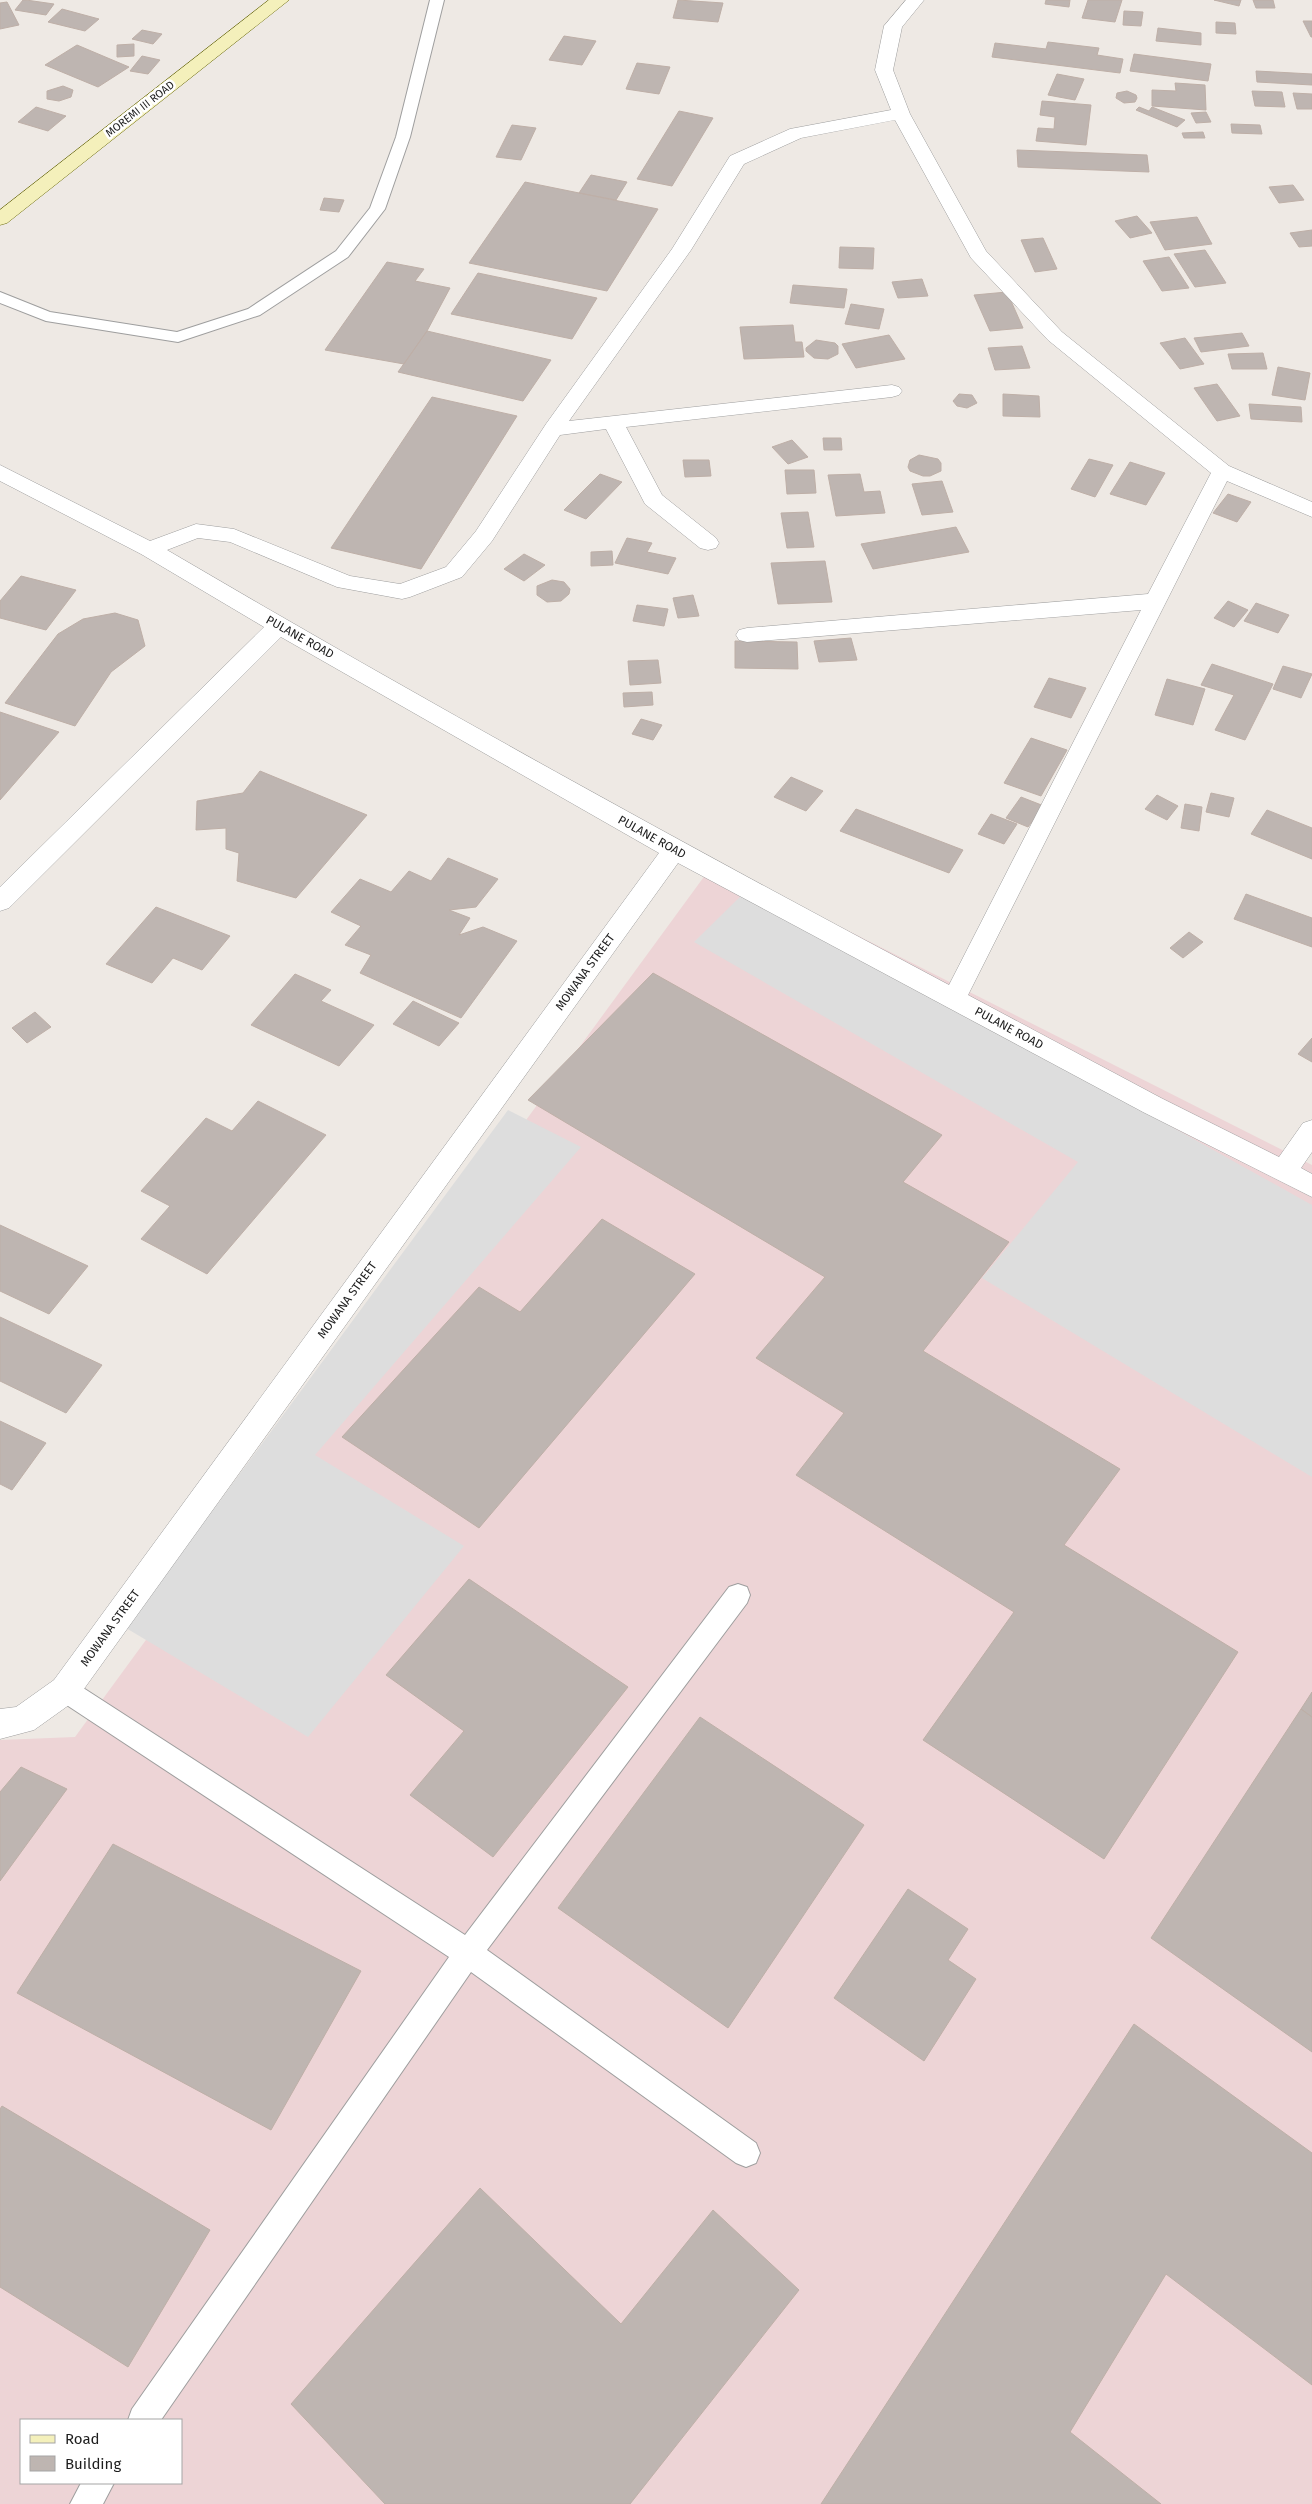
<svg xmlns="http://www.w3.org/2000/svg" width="1312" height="2504" viewBox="0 0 1312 2504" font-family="'Fira Sans',sans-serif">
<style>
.commercial{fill:#edd4d6;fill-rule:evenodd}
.parking{fill:#ddd}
.building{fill:#beb5b1;stroke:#beafa7}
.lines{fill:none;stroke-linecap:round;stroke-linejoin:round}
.lane-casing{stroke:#9e9e9e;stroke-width:2}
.street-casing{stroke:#9e9e9e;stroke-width:1}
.secondary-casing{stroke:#6b6b0d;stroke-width:1}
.lane{fill:#fff;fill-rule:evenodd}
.street{fill:#fff;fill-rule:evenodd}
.secondary{fill:#f4f0bb;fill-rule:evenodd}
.labels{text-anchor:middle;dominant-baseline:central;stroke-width:5;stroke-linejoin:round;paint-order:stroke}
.far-street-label{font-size:11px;fill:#1d1d1d;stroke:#fff}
.street-label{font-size:12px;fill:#1d1d1d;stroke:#fff}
</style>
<rect width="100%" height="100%" fill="#eee9e4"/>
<!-- commercial -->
<path class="commercial" d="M714 863 1312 1165V2504H0V1740L75 1737ZM21 2420H181V2483H21Z"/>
<!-- parking -->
<path class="parking" d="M747 890 1312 1205V1477L982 1278 1078 1162 694 942Z
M508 1110 581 1147 315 1455 464 1546 308 1737 126 1628Z"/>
<!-- building -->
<path class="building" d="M23 0H26L54 4 46 15 15 10Z
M678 0 723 3 718 22 673 18Z
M1046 0H1070L1069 7 1045 4Z
M1088 0H1122L1115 22 1082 18Z
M1214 0H1241L1239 6Z
M1253 0H1273L1275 8H1256Z
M7 2 19 25 0 29V3Z
M62 9 99 19 85 31 48 22Z
M1124 11 1143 12 1141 26 1123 25Z
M1303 21H1312V37H1311Z
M1216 22 1235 23 1236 34 1216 33Z
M1158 28 1201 33V45L1156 41Z
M142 30 162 34 153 44 132 39Z
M564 36 596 41 582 65 549 60Z
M1048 42 1099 48 1097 55 1123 59 1120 73 992 57 995 43 1046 49Z
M134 44V56L117 57V45Z
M77 45 129 67 98 87 45 65Z
M1134 54 1211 64 1208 81 1130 71Z
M142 56 160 60 148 74 130 71Z
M637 63 670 67 659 94 626 89Z
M1256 71 1312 74V85L1257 82Z
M1057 74 1084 79 1075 100 1048 95Z
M1175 83 1205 85 1206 110 1152 106V90L1176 91Z
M63 86 73 90 71 97 59 101 47 99V91Z
M1127 91 1136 95 1137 98 1135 102 1124 103 1116 98 1117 93Z
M1252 91 1282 92 1285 107 1255 106Z
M1293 93 1312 94V109H1297Z
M1042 101 1091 105 1086 145 1036 141 1038 128 1054 129 1055 117 1040 115Z
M36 107 66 116 48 131 18 122Z
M1139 107 1149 111 1152 107 1185 120 1177 127 1136 110Z
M679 111 713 118 672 186 637 179Z
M1206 112 1211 122 1196 123 1191 113Z
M1231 124 1260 125 1262 134 1232 133Z
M512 125 536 128 521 160 496 157Z
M1203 132 1205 138H1184L1182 133Z
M1017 150 1147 155 1149 172 1018 167Z
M591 175 627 182 616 200 579 193Z
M525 182 658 209 607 291 469 263Z
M1293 185 1304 200 1279 203 1269 187Z
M324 198 344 200 339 212 320 210Z
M1137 216 1152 233 1130 238 1115 221Z
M1197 217 1212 244 1165 250 1150 222Z
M1312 230V246L1299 247 1290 233Z
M1043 238 1057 269 1035 272 1021 240Z
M840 247 874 248 873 269 839 268Z
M1205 250 1226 283 1195 287 1174 254Z
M1169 257 1189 288 1162 291 1143 261Z
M387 262 424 269 415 281 450 288 427 331 404 364 325 350Z
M478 273 597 298 572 339 451 314Z
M922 279 928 296 898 298 892 282Z
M793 285 847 289 844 308 790 303Z
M1007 292 1023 328 990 331 974 295Z
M851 304 884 309 879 329 845 324Z
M793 325 795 342H802L804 357 744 359 740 327Z
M427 331 551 360 523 401 398 372Z
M1242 333 1249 346 1201 352 1194 338Z
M889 335 905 359 856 368 842 344Z
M1185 338 1204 364 1180 369 1160 343Z
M816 340 835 343 838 346V354L828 359 814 358 806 351V348Z
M1022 346 1030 368 995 370 988 348Z
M1263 353 1267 369H1232L1228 354Z
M1278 367 1310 373 1305 400 1272 395Z
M1217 384 1240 416 1217 421 1194 388Z
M959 394 972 395 977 403 967 408 957 406 953 401Z
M1003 394 1039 396 1040 417 1003 416Z
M432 397 517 416 421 569 331 548Z
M1249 404 1301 407 1302 422 1251 419Z
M823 438H841L842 450H824Z
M792 440 808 457 788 464 772 447Z
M919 455 938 459 941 463V471L930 476H923L910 471 908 467 910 460Z
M1089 459 1113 465 1095 497 1071 489Z
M683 460H709L711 476 685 477Z
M1130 462 1165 473 1146 505 1110 494Z
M785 470H814L816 493 787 494Z
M600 474 622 482 586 519 564 510Z
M860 474 864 492 880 491 885 513 836 516 828 475Z
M942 481 953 512 922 515 912 484Z
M1228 494 1251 502 1237 522 1213 513Z
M808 512 814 547 787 548 781 513Z
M956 527 969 552 873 569 861 544Z
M627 538 652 543 647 552 676 558 668 574 615 563Z
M612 551 613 565 591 566V552Z
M524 554 545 565 524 581 504 569Z
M825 561 832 602 778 604 771 563Z
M21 576 76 590 46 630 0 618V601Z
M552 580 564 582 570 589 569 594 561 601 547 602 537 595V586Z
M693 595 699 616 678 618 673 598Z
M1228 601 1248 610 1234 627 1214 618Z
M1256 603 1289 615 1278 633 1244 621Z
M637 605 668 609 664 626 633 621Z
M115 613 138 620 145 646 111 672 75 726 5 703 58 634 83 619Z
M851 638 857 660 819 662 814 641Z
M735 641 797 642 798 669 735 668Z
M658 660 661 683 630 685 628 661Z
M1212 664 1273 684 1245 740 1215 730 1234 695 1201 685Z
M1283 666 1312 674 1301 698 1273 689Z
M1049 678 1086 688 1071 718 1034 707Z
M1167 679 1205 689 1193 725 1155 715Z
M652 692 653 705 624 707 623 693Z
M0 712 59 732 0 800Z
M641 719 662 725 653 740 632 734Z
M1031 738 1067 750 1041 796 1004 783Z
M260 771 367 815 296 898 237 881 239 853 226 849V828L196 830 197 801 243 793Z
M791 777 823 791 806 811 774 797Z
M1211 793 1234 798 1229 817 1206 812Z
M1157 795 1178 806 1167 820 1145 809Z
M1021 797 1044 806 1028 827 1006 818Z
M1185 804 1202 807 1199 831 1181 828Z
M856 809 963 850 949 873 840 831Z
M1267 810 1312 828V859L1251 834Z
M991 814 1017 824 1004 844 978 834Z
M448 858 498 879 476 907 449 910 470 918 459 935 483 927 517 941 461 1018 360 973 371 955 345 945 361 926 331 912 360 879 391 892 409 871 431 881Z
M1246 894 1312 918V947L1234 919Z
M156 907 230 936 202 970 173 958 152 983 106 964Z
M1189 932 1203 942 1183 958 1170 948Z
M653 973 942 1135 903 1182 1009 1242 923 1351 1120 1469 1064 1545 1238 1652 1104 1859 923 1740 1014 1612 796 1475 844 1413 756 1358 825 1277 528 1100Z
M295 974 331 990 321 1001 374 1025 339 1066 251 1025Z
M413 1001 459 1023 439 1046 393 1024Z
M35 1012 51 1027 27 1043 12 1028Z
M1312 1038V1062L1298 1054Z
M258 1101 326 1135 207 1274 141 1239 170 1206 141 1191 206 1118 232 1131Z
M602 1219 695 1274 479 1528 342 1437 479 1287 520 1312Z
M0 1225 88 1266 49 1314 0 1291Z
M0 1317 102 1365 66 1413 0 1381Z
M0 1421 46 1443 12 1490 0 1484Z
M469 1579 628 1687 493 1857 410 1795 464 1731 386 1675Z
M1312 1692V1717L1301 1709Z
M1301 1709 1312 1717V2052L1151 1938Z
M700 1717 864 1825 728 2028 558 1908Z
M21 1767 67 1789 0 1881V1792Z
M113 1844 361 1971 271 2130 17 1993Z
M908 1889 968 1929 948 1960 976 1979 924 2061 834 1998Z
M1134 2024 1312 2153V2385L1166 2274 1070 2432 1161 2504H821Z
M2 2106 210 2230 128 2367 0 2287V2109Z
M480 2188 621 2324 713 2210 799 2290 630 2504H385L291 2404Z"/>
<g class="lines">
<!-- lane casing -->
<g class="lane-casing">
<path id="lane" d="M430 0H444L410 137 385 209 348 257 260 315 178 342 46 321 0 303V292L50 312 177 332 248 309 336 251 370 208 396 137Z
M738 1584 747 1587 750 1595 747 1603 487 1950 756 2143 760 2153 756 2163 746 2167 736 2163 471 1972 161 2420H128L132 2409 449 1957 56 1698 52 1690 56 1682 65 1678 74 1682 465 1935 729 1587Z
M81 2483H114L103 2504H70Z"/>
</g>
<!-- street casing -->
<g class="street-casing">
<path id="street" d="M906 0H924L902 27 893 70 910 114 986 251 1062 332 1229 466 1312 502V517L1227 481 968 995 1161 1098 1279 1157 1303 1123 1312 1120V1152L1301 1168 1312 1174V1197L1143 1112 678 863 76 1700 34 1730 0 1739V1709L16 1707 54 1680 659 853 281 637 9 908 0 911V887L264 627 141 554 0 481V465L150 541 196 524 234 529 350 576 400 584 446 567 476 531 546 424 672 249 730 156 790 129 891 110 875 70 884 26ZM895 120 971 258 1048 340 1211 473 1148 594 747 628 739 630 736 635 739 640 747 642 1141 610 949 985C685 845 424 701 167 550L198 538 230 542 337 587 402 599 410 597 462 577 492 541 560 435 606 429 645 504 700 548 708 550 716 548 719 543 716 538 662 495 626 427 892 397 899 395 902 391 899 387 892 385 569 421 691 250 744 164 801 138Z"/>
</g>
<!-- secondary casing -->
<g class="secondary-casing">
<path id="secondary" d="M269 0H289L7 223 0 225V210Z"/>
</g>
<!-- lane -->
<use href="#lane" class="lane"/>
<!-- street -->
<use href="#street" class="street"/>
<!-- secondary -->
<use href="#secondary" class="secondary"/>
</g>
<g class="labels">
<!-- far-street labels -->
<g class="far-street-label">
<text transform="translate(140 109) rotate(-38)">MOREMI III ROAD</text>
</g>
<!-- street labels -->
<g class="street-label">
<text transform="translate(300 637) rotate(29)">PULANE ROAD</text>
<text transform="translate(652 837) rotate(29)">PULANE ROAD</text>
<text transform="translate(585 972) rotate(-54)">MOWANA STREET</text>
<text transform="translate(1009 1028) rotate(28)">PULANE ROAD</text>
<text transform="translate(347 1300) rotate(-54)">MOWANA STREET</text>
<text transform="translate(110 1628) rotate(-54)">MOWANA STREET</text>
</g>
</g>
<!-- legend -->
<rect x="20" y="2419" width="162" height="65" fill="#ffffff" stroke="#a5a5a5"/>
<rect x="30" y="2435" width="25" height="8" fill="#f4f0bb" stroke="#a5a5a5"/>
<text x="65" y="2444" font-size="15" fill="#1d1d1d">Road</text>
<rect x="30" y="2456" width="25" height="15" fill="#beb5b1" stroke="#a5a5a5"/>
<text x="65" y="2469" font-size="15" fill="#1d1d1d">Building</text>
</svg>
